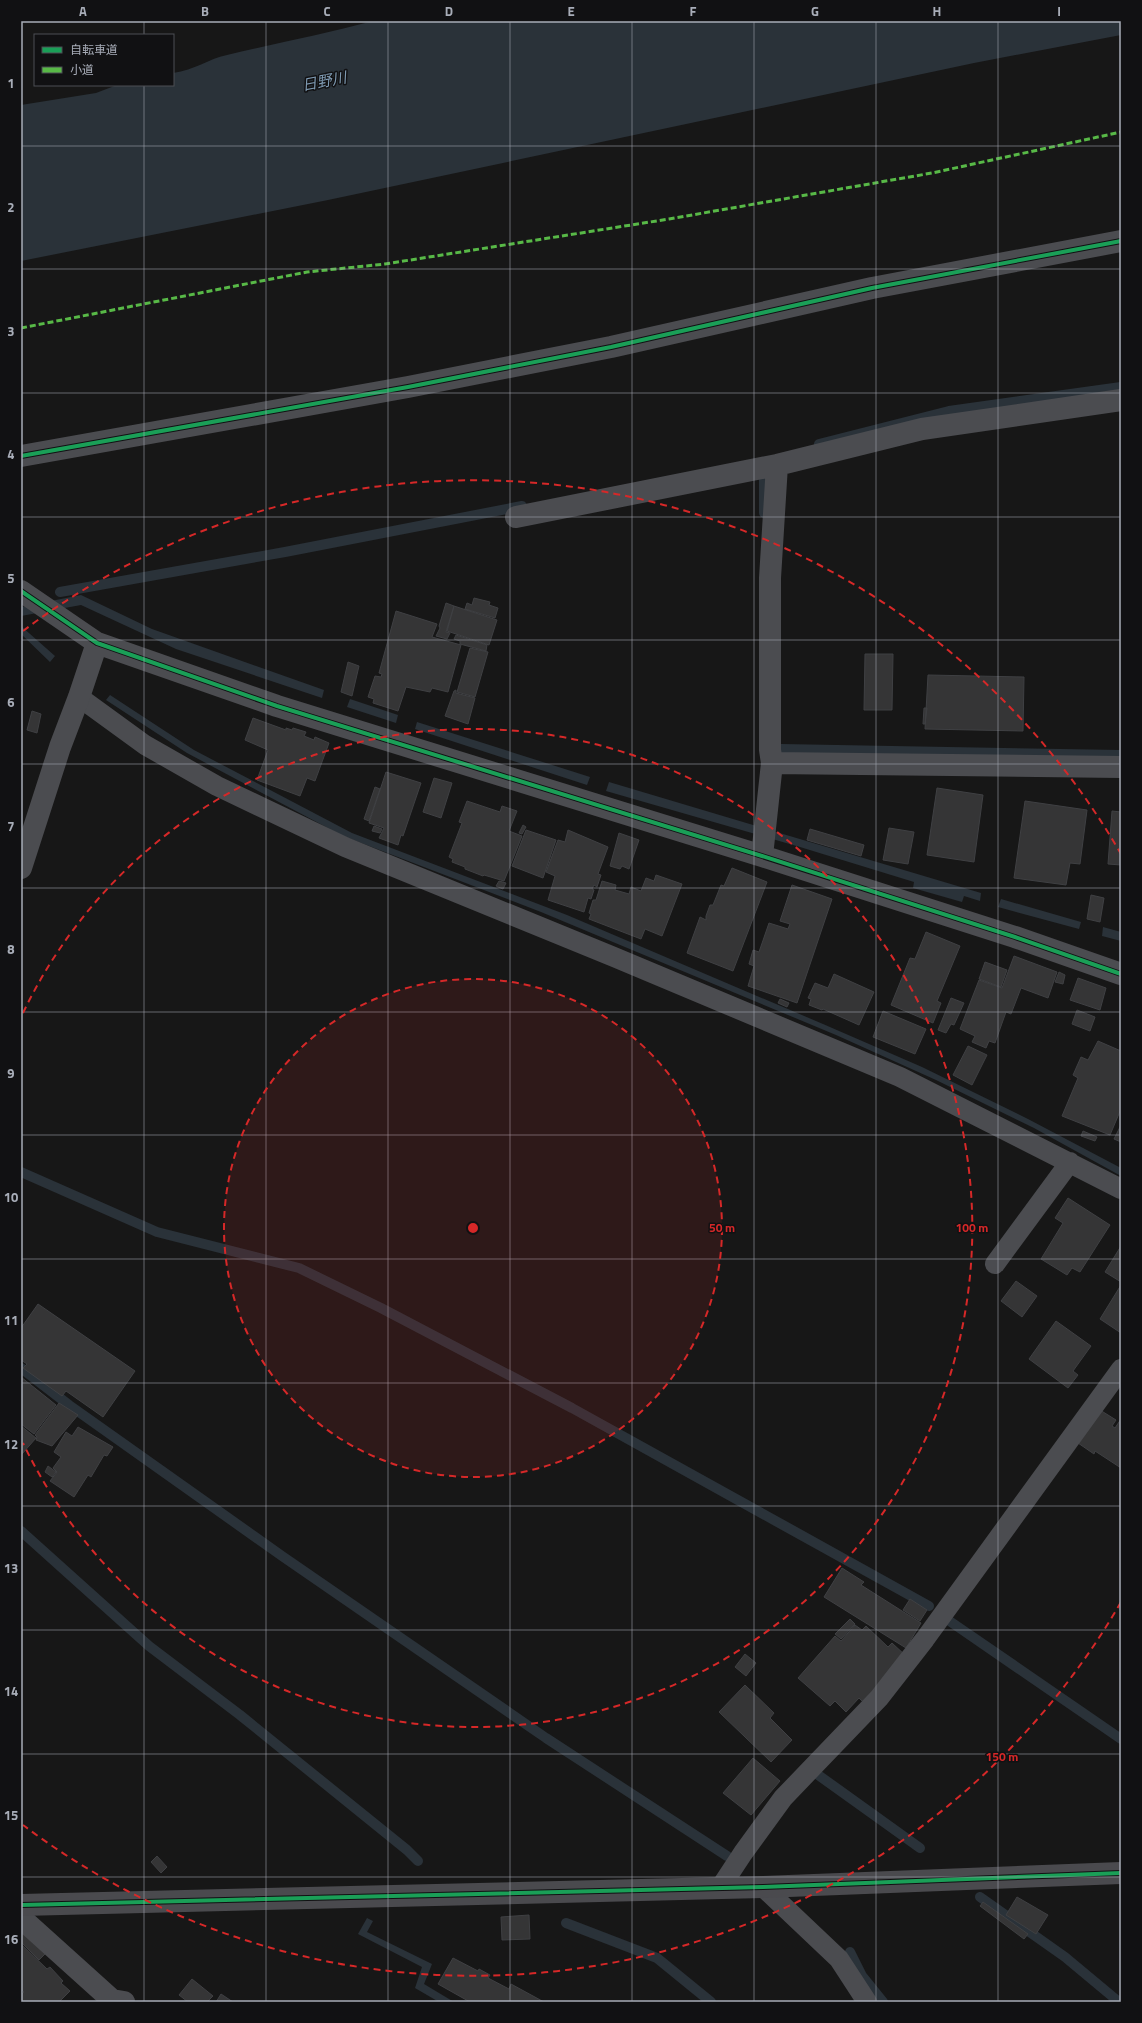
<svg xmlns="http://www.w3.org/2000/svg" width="1142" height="2023" viewBox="0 0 1142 2023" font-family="'Titillium Web','Noto Sans JP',sans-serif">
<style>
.water{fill:#2a3239}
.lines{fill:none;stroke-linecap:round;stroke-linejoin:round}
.stream{stroke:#2a3239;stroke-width:10}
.building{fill:#353536;stroke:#3f4043}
.lane{stroke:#4b4c50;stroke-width:20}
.street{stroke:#4b4c50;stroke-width:22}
.secondary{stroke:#4a4a4e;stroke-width:22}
.quiet{stroke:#58b947;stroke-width:3;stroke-dasharray:6 3;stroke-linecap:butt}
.cycleway-casing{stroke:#111113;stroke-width:6}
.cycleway{stroke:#1a9f57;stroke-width:4}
.grid{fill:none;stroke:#a8adb8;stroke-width:1;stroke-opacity:0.55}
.ring{fill:none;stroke:#d62828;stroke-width:2;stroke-dasharray:7 5}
.labels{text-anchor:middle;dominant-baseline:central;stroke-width:3;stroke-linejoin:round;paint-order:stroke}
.water-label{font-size:15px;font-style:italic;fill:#7f9bb3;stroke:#111113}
.centre{fill:#d62828;stroke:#111113;stroke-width:2}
.ring-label{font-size:12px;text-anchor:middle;font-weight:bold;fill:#d62828;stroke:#111113;stroke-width:3;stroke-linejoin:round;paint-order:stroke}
.neatline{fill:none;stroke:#a8adb8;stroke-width:1.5}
.grid-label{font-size:13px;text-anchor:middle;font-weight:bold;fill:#a8adb8}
</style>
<rect width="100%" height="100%" fill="#171717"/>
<!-- water -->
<path class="water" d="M373 21H1121V35L974 63 328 200 21 261V105L96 93 117 85H173V73C195 70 208 59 227 55 276 43 325 34 373 21Z
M81 595 152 629 324 690 322 698 176 649 81 605 21 616V607Z
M21 626 55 656 50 662 21 634Z
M110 695 194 750 352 833 567 915 823 1024 922 1067 1028 1119 1121 1168V1176L1034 1128 936 1080 836 1035 541 912 343 836 187 753 106 700Z
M350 699 398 715 396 723 347 707Z
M417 722 590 777 587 785 415 729Z
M609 782 981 893 980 901 964 896 962 902 913 888 914 882 800 847 606 791Z
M1001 899 1081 922 1079 929 998 907Z
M1103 927 1121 932V941L1102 936Z
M367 1918 373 1921 367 1932 432 1964 424 1984 454 2002H439L415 1988 422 1967 358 1934Z"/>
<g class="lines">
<!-- stream -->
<path class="stream" d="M819 444 949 411 1121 387
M764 513V475
M60 592 285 552 522 506
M781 749 1121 755
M21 1172 157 1232 299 1268 381 1308 572 1408 929 1606
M21 1368 69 1405 282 1556 546 1738 727 1856
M21 1531 149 1646 240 1715 407 1850 418 1861
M948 1620 1121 1739
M814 1772 920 1848
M980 1897 1065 1957 1119 2002
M566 1923 657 1958 711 2002
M850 1952 862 1976 883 2002"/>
</g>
<!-- building -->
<path class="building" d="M474 598 490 602 489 605 498 608 495 618 465 609 467 603 472 605Z
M446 603 454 606 446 632 450 633 447 639 436 636 440 628 439 626Z
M454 606 497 620 489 645 447 631Z
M396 611 437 624 432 637 461 645 448 692 432 688 430 692 406 687 398 711 373 703 374 699 368 697 375 676 381 677 382 674 379 673Z
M456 635 487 645 486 651 460 644V641L454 639Z
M470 648 488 652 475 697 457 692Z
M865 654H893L892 710H864Z
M348 662 359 666 352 696 341 692Z
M928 675 1024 677 1023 731 925 729Z
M456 690V693L475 698 468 724 445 716 454 691Z
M924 708H927L925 724H923Z
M32 711 41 714 37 733 27 730Z
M253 718 286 730V728L292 730 293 728 306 732 304 736 314 740 315 737 329 743 315 781 307 778 300 796 257 780 268 750 245 740Z
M386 772 421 783 403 836 401 835 398 845 379 838 384 828 369 823Z
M434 778 452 783 441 818 423 812Z
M375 787 380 789 369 821 364 819Z
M937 788 983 795 974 862 927 855Z
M467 801 500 812 502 806 517 811 509 831 522 836 504 881 484 875 483 876 465 869V867L452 862 453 859 449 857 462 823 459 822Z
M1025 801 1087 810 1080 864 1070 863 1066 885 1014 878Z
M1112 811 1121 812V865L1108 864Z
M523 825 526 827 522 834 519 833Z
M374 826 382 829 380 833 372 831Z
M889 828 914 832 908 864 883 860Z
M810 829 864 845 861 856 807 840Z
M526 830 556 840 543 878 512 866Z
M568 830 608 847 598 874 601 875 597 887 594 885 592 889 594 890 591 899 588 898 584 912 548 900 555 876 546 872 558 840 565 842Z
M619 833 639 840 629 869 622 866 620 869 610 866Z
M732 868 767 882 733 971 687 953 700 917 706 920V916L710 905H713L721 885 724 886Z
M656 875 682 884 662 936 645 929 641 939 589 919 591 914 589 913 593 900H596L602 881 616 885 615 890 629 894 631 887 641 891 646 878 654 881Z
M499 881 506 883 503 889 496 886Z
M792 885 832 899 797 1003 748 986 754 966 749 964 753 950 759 952 769 923 788 929 790 924 780 921Z
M1091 895 1104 898 1100 922 1087 919Z
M926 932 960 946 937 1001 941 1003 933 1023 891 1005 910 958 915 959Z
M1014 956 1057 972 1048 998 1021 988 1011 1014 1006 1012 995 1043 989 1041 986 1048 972 1042 975 1036 960 1029 979 980 1002 988Z
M985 962 1007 970 1001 987 979 979Z
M1059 972 1065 975 1063 984 1055 982Z
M834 974 874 992 859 1025 823 1009 822 1010 809 1005 811 999 808 998 815 983 828 988Z
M1078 978 1106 988 1100 1010 1070 1000Z
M951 998 964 1003 954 1025 951 1024 946 1033 938 1030Z
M780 999 789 1003 787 1007 778 1003Z
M1077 1010 1095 1017 1090 1031 1072 1024Z
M883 1011 926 1029 915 1054 873 1037Z
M1098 1041 1121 1051V1109L1110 1135 1062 1116 1078 1078 1073 1075 1081 1057 1088 1060Z
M968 1046 987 1055 972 1085 953 1075Z
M1121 1125V1142L1114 1139Z
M1083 1131 1097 1137 1095 1141 1081 1136Z
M1068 1198 1110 1225 1080 1272 1072 1268 1067 1275 1041 1259 1063 1223 1055 1218Z
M1121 1246V1282L1105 1272Z
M1016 1281 1037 1296 1022 1317 1001 1301Z
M1121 1285V1333L1100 1319Z
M38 1304 135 1371 103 1417 66 1391 62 1396 23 1368 27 1364 21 1360V1328Z
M1056 1321 1091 1346 1073 1371 1078 1375 1068 1388 1029 1359Z
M21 1377 56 1405 34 1434 21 1424Z
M59 1403 78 1415 52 1446 36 1440 37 1437 35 1435Z
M1100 1410 1116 1420 1112 1426 1115 1428 1121 1419V1468L1095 1451 1094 1454 1078 1443Z
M21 1426 36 1438 22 1454 21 1453Z
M78 1427 113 1447 107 1456 104 1455 91 1477 88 1475 74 1497 50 1481 57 1472 53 1468 61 1457 54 1452 66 1432 72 1436Z
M48 1466 56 1472 52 1477 45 1472Z
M842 1568 864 1582 861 1585 921 1623 906 1648 824 1597Z
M910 1599 927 1610 920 1621 903 1610Z
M850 1619 855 1624 841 1639 835 1634Z
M855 1625 862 1630 866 1626 888 1647 892 1643 906 1656 863 1702 859 1698 846 1712 835 1701 830 1706 798 1678 835 1636 841 1641Z
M745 1654 756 1663 746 1676 735 1667Z
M745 1685 774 1713 770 1718 792 1740 771 1762 719 1712Z
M753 1758 780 1781 751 1815 723 1793Z
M157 1856 167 1867 161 1873 151 1862Z
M1017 1897 1048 1915 1036 1934 1006 1915Z
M983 1902 1028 1934 1024 1939 980 1906Z
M529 1915 530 1939 502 1940 501 1917Z
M25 1931 47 1952 39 1960 21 1942V1935Z
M21 1944 47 1969 50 1967 63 1981 61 1983 70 1991 59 2002H21V1995L24 1992 21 1989Z
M453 1958 478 1971 479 1969 490 1975 488 1978 509 1989 511 1984 544 2002H470L438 1984Z
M192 1979 213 1996 207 2002H188L179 1995Z
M221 1994 233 2002H216Z"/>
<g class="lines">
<!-- lane -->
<path class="lane" d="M79 697 145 745 217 786 345 847 614 957 900 1077 1121 1189
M995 1264 1070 1162
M763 1887 839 1959 867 2002
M720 1888 743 1853 783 1798 879 1698 925 1639 1121 1369"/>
<!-- street -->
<path class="street" d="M21 456 408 387 611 347 872 288 1121 241
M516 517 777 465 922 429 1121 400
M21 591 97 643 277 706 762 856 1015 937 1121 974
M772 763 770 750V578L777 465
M762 856 772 763 1121 767
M21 868 60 747 79 697 97 643
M21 1918 112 2000 124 2002"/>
<!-- secondary -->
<path class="secondary" d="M21 1905 763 1887 1121 1873"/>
<!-- quiet -->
<path class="quiet" d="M21 328 307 272 385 264 669 219 932 173 1121 132"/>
<!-- cycleway casing -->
<g class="cycleway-casing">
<path id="cycleway" d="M21 456 408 387 611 347 872 288 1121 241
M21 591 97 643 277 706 762 856 1015 937 1121 974
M21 1905 763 1887 1121 1873"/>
</g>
<!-- cycleway -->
<use href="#cycleway" class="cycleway"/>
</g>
<!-- grid -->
<path class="grid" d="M144 21V35M266 21V2002M388 21V2002M510 21V2002M632 21V2002M754 21V2002M876 21V2002M998 21V2002M144 85V2002M21 146H1121M21 269H1121M21 393H1121M21 517H1121M21 640H1121M21 764H1121M21 888H1121M21 1012H1121M21 1135H1121M21 1259H1121M21 1383H1121M21 1506H1121M21 1630H1121M21 1754H1121M21 1877H1121"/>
<!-- distance rings -->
<circle cx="473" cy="1228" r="249" fill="#d62828" fill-opacity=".12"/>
<g class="ring">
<circle cx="473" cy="1228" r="249"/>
<path d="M23 1013A499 499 0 1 1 23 1443"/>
<path d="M1121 1602A748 748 0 0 1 23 1825M23 631A748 748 0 0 1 1121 854"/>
</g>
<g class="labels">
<!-- water labels -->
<g class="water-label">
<text transform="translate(324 81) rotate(-11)">日野川</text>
</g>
</g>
<circle cx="473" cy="1228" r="6" class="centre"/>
<g class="ring-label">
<text x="722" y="1232">50 m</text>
<text x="972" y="1232">100 m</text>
<text x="1002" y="1761">150 m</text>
</g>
<!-- border -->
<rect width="1142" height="2023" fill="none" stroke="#111113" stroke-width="44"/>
<!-- legend -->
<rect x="34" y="34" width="140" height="52" fill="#111113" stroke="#4d4f55"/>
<rect x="42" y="47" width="20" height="6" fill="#1a9f57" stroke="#4d4f55"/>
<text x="70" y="54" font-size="12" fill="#a8adb8">自転車道</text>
<rect x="42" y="67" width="20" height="6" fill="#58b947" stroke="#4d4f55"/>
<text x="70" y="74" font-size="12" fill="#a8adb8">小道</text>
<rect x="22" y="22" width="1098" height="1979" class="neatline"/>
<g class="grid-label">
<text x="83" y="16">A</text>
<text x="205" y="16">B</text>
<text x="327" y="16">C</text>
<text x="449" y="16">D</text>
<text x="571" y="16">E</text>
<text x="693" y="16">F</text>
<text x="815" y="16">G</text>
<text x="937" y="16">H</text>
<text x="1059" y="16">I</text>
<text x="11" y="88">1</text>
<text x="11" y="212">2</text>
<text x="11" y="336">3</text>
<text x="11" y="459">4</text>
<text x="11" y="583">5</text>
<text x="11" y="707">6</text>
<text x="11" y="831">7</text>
<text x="11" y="954">8</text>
<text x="11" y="1078">9</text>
<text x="11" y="1202">10</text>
<text x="11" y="1325">11</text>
<text x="11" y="1449">12</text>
<text x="11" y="1573">13</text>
<text x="11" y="1696">14</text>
<text x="11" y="1820">15</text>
<text x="11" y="1944">16</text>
</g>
</svg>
